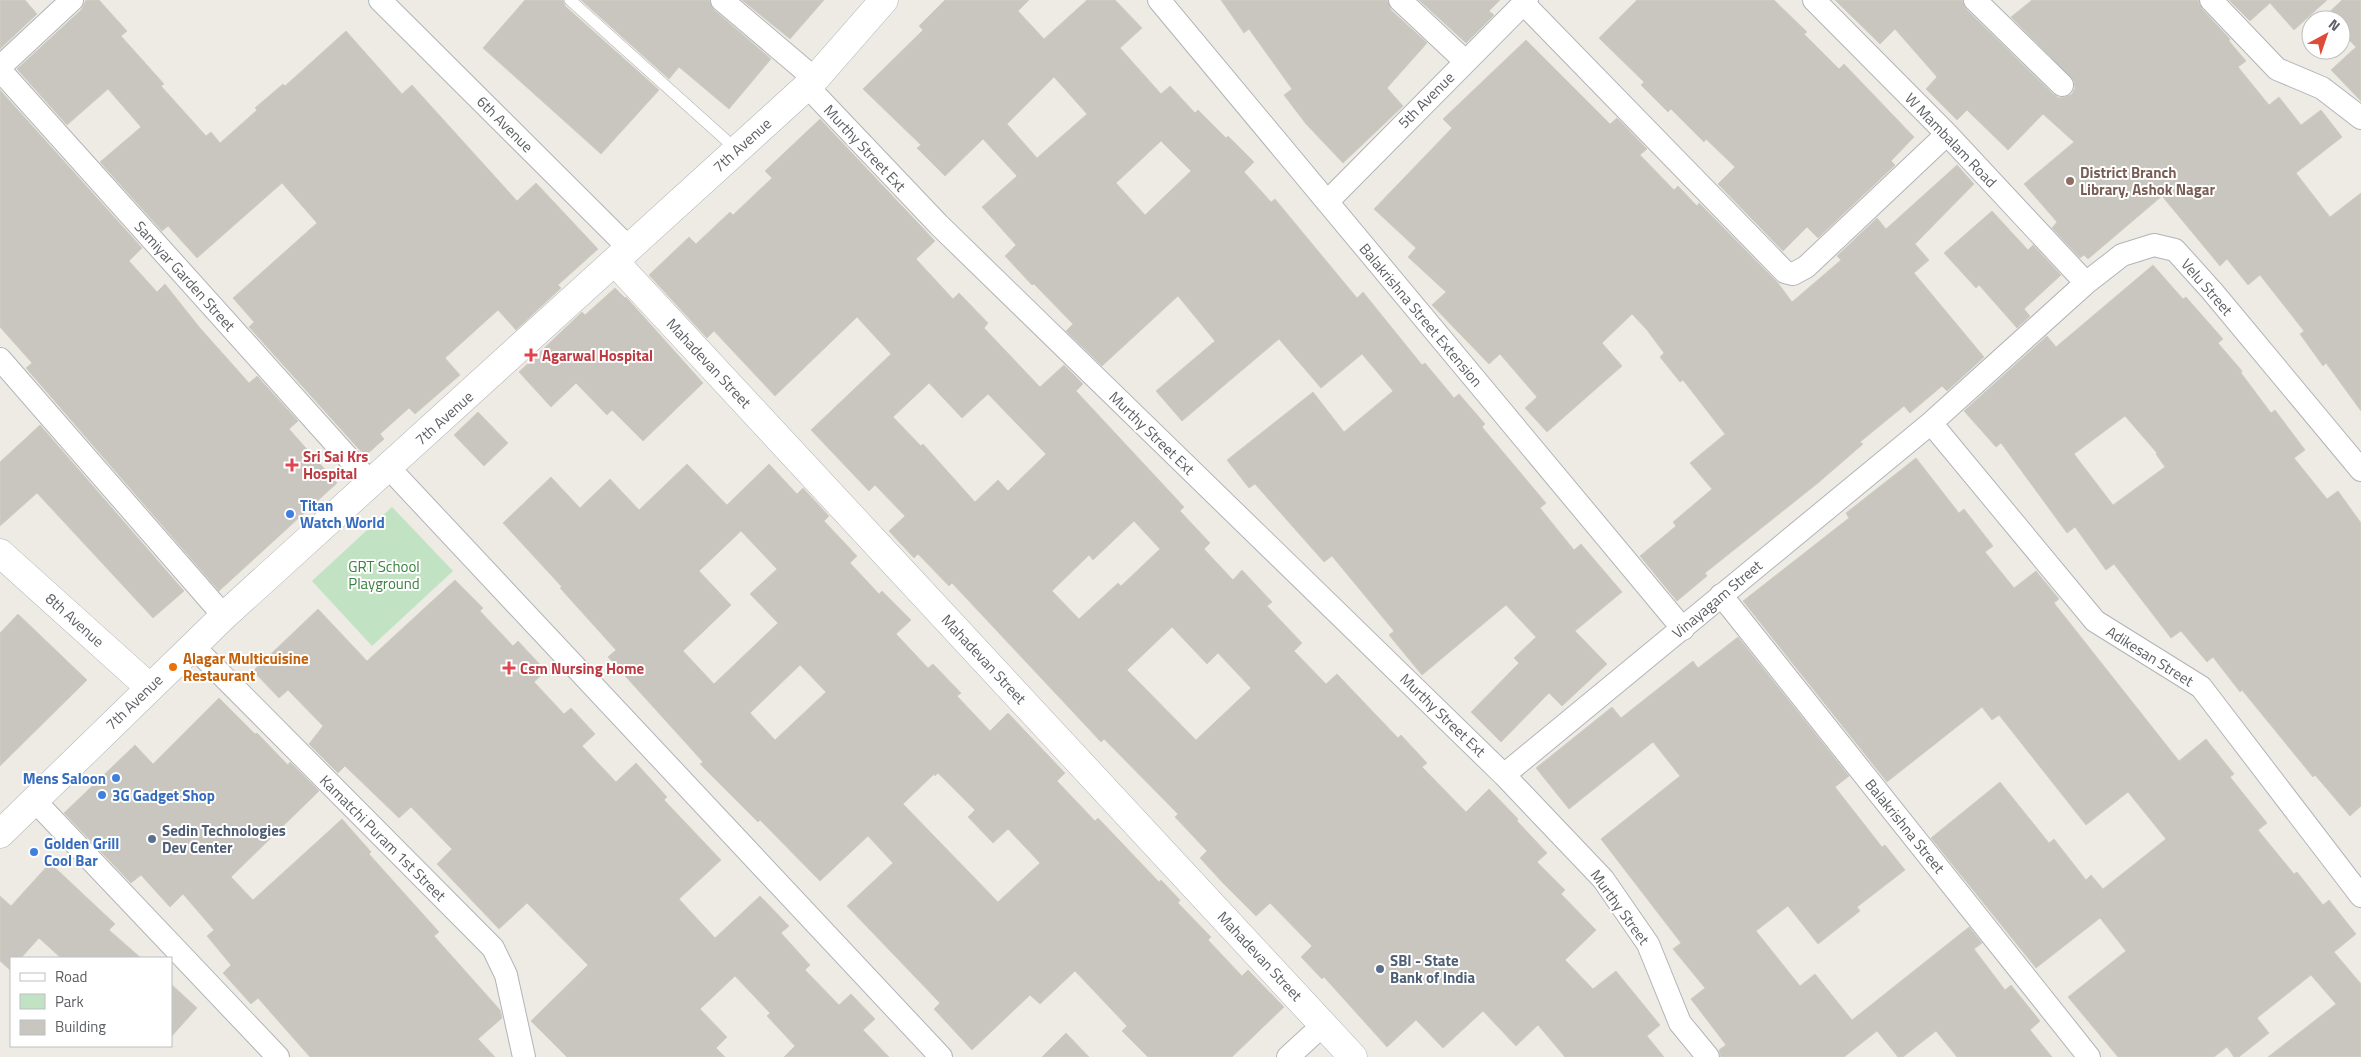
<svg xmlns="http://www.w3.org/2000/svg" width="2361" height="1057" viewBox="0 0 2361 1057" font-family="'Titillium Web',sans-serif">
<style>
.green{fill:#c1e3c3}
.building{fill:#c9c6c0;stroke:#d2cdc2;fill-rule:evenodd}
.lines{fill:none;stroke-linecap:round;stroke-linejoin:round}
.service-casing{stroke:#b1b4b8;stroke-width:12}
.minor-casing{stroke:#b1b4b8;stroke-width:24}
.tertiary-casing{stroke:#b1b4b8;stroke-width:29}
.secondary-casing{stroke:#b0b3b8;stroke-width:29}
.service{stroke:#fff;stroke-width:11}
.minor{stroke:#fff;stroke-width:22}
.tertiary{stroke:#fff;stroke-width:28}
.secondary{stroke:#fff;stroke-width:28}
.education-dot{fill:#8d6e63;stroke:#fff;stroke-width:2}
.health-dot{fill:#e0444e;stroke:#fff;stroke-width:2}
.shop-dot{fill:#3f7fe0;stroke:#fff;stroke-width:2}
.food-dot{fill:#e8710a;stroke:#fff;stroke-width:2}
.service-dot{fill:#5c6f8a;stroke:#fff;stroke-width:2}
.labels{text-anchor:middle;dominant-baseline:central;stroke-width:4;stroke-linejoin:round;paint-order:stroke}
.street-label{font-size:15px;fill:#5c5f63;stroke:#fff}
.education-label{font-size:15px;font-weight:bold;fill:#785e54;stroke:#fff;text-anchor:start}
.health-label{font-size:15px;font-weight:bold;fill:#be3a42;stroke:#fff;text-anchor:start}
.shop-label{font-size:15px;font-weight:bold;fill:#366cbe;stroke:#fff;text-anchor:start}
.park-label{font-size:15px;fill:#3b8341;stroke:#fff}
.food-label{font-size:15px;font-weight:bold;fill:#c56008;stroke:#fff;text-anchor:start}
.service-label{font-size:15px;font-weight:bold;fill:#4e5e75;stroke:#fff;text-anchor:start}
</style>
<rect width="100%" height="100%" fill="#edebe4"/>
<!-- green -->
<path class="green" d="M392 507 453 571 372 646 312 581Z"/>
<!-- building -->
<path class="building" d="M0 0H25L37 14 0 49Z
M86 0H99L127 31 121 36 164 84 161 86 206 136 211 132 220 143 257 110 255 108 283 84 285 86 346 31 402 94 412 85 517 201 536 183 598 249 558 285 561 288 516 330 498 310 445 358 460 375 415 414 409 408 380 434 384 439 365 456 249 327 254 322 233 298 317 223 282 183 197 258 168 226 162 231 100 162 141 127 108 89 67 125 17 69 81 10Z
M525 0H563L565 6 659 90 601 154 483 48Z
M581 0H709L714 10 771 59 729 109 679 67 669 79Z
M742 0H824L790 39Z
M945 0H1029L1018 11 1044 39 1087 0H1115L1142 28 1120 48 1161 94 1170 86 1195 113 1198 110 1226 138 1228 136 1254 162 1244 172 1271 202 1275 199 1357 298 1363 292 1422 365 1425 363 1454 398 1459 394 1485 424 1482 427 1546 503 1540 508 1574 550 1581 544 1622 592 1575 631 1607 664 1562 706 1549 693 1501 742 1471 712 1519 663 1514 658 1536 637 1506 605 1422 675 1389 635 1394 631 1332 556 1324 562 1255 484 1249 488 1227 460 1313 392 1344 432 1393 391 1362 354 1321 388 1279 339 1182 421 1156 391 1215 341 1178 296 1102 366 1066 331 1073 324 1034 284 1032 285 1005 256 1016 245 982 207 1017 176 983 139 945 176 917 148 921 145 863 89 923 30 919 26ZM1054 77 1087 114 1037 158 1007 124ZM1161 141 1191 171 1145 215 1116 183Z
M1221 0H1387L1391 10 1427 43 1387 88 1403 106 1343 163 1306 124 1284 95 1292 89 1249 29 1244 33Z
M1419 0H1500L1489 11 1494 15 1466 43Z
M1637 0H1774L1807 32 1804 34 1839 69 1844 64 1914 137 1891 161 1895 165 1818 238 1807 227 1783 251 1718 184 1735 167 1706 139 1704 142 1671 109 1668 112 1641 85 1644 82 1599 38Z
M1835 0H1962L1966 9 2053 94 2059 98 2066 97 2072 94 2075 88 2074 81 2011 17 2032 0H2198L2202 9 2230 39 2229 41 2246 61 2238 67 2269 105 2279 97 2301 125 2321 110 2342 137 2296 173 2330 217 2361 193V411L2326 363 2323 366 2300 334 2304 331 2260 275 2248 285 2227 259 2220 266 2162 196 2088 259 2084 255 2080 258 2052 228 2057 222 2024 184 2074 142 2043 114 2008 150 1967 110 1957 120 1926 89 1937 77 1895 29 1880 44Z
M2229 0H2327L2294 30 2270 3 2250 21Z
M2342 0H2361V101L2331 70 2356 47 2341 32V20H2321Z
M1526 40 1610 124 1617 118 1647 149 1640 155 1674 190 1678 186 1697 206 1699 203 1778 283 1792 302 1841 260 1837 256 1877 218 1886 229 1957 165 1974 184 1915 244 1929 260 1914 273 1984 357 1947 391 1942 386 1910 413 1904 406 1860 442 1863 444 1818 483 1705 573 1707 576 1677 601 1640 556 1676 526 1673 522 1712 489 1690 463 1725 434 1683 380 1680 382 1660 357 1664 353 1647 330 1632 314 1602 343 1622 366 1547 432 1525 408 1537 397 1500 354 1489 364 1432 305 1446 292 1408 257 1416 248 1374 209 1452 128 1443 119Z
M0 90 142 248 129 261 157 292 165 284 200 328 249 383 257 376 298 421 289 429 337 483 219 591 26 368 32 363 0 327Z
M820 119 935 241 916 259 953 299 959 293 988 323 984 328 1040 387 1064 365 1083 384 1076 391 1184 507 1180 511 1210 543 1204 549 1233 580 1242 570 1272 602 1267 606 1302 643 1294 651 1326 684 1337 674 1398 738 1401 735 1427 763 1422 767 1466 812 1489 789 1518 819 1517 821 1547 853 1537 862 1565 890 1561 894 1596 930 1565 960 1593 989 1616 971 1660 1025 1647 1036 1664 1057H1565L1538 1025 1516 1046 1483 1011 1443 1048 1416 1020 1387 1047 1324 977 1322 979 1301 957 1312 946 1270 903 1256 916 1223 883 1200 858 1207 851 1175 817 1178 814 1104 739 1101 742 952 583 949 586 918 554 914 558 889 531 905 516 875 485 869 491 811 430 891 354 857 317 775 396 714 331 707 338 649 275 689 237 696 244 730 212 733 215 772 178 765 171ZM929 383 962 418 988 394 1046 454 1008 491 998 480 975 502 923 444 921 446 893 417ZM1134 521 1160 549 1121 586 1118 583 1079 619 1052 591 1089 555 1093 560ZM1172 627 1207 664 1218 653 1251 688 1196 740 1127 670Z
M1992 211 2028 250 2033 245 2061 275 2024 309 2030 316 2017 328 1979 285 1976 288 1944 253Z
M2153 265 2183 299 2186 297 2223 339 2218 343 2242 371 2241 373 2271 413 2275 410 2305 450 2294 458 2327 499 2338 491 2361 523V806L2350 816 2315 775 2313 777 2242 690 2240 692 2213 657 2207 662 2181 631 2171 638 2114 564 2106 570 2075 527 2067 533 2001 443 1996 447 1964 411 2047 336 2056 347ZM2125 416 2157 453 2156 454 2165 467 2113 505 2074 454Z
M615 288 625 298 626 297 703 383 643 441 612 410 607 415 576 383 551 407 519 372 582 312 585 315Z
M478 412 508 443 484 466 454 435Z
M40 425 184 591 153 618 37 493 0 526V462Z
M1916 458 1959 513 1964 509 1993 546 1985 552 2014 588 2036 571 2059 599 2054 603 2179 761 2206 739 2234 774 2230 777 2267 823 2258 830 2294 874 2297 872 2323 905 2329 900 2356 934 2334 952 2361 984V1057H2268L2336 1004 2311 975 2257 1018 2269 1033 2239 1057H2234L2227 1047 2214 1057H2118L2068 997 2126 951 2100 918 2036 968 1931 838 2000 782 2049 843 2054 839 2086 880 2091 875 2103 889 2166 839 2128 792 2086 825 1999 715 1992 720 1982 707 1887 782 1743 601 1849 518 1846 513Z
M687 464 727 505 769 464 797 494 803 488 829 516 824 521 857 556 850 563 879 594 882 591 911 620 896 634 928 668 933 664 961 693 957 696 990 731 1008 713 1065 773 1057 781 1095 821 1098 818 1159 882 1161 880 1180 900 1178 903 1211 937 1208 940 1242 976 1248 970 1284 1007 1232 1057H1148L1122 1031 1127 1026 1075 971 1040 1004 1030 995 972 1050 934 1009 940 1003 847 906 893 863 868 836 820 881 760 820 758 822 700 764 703 762 608 657 616 650 560 588 562 587 503 523 551 477 580 508 610 479 639 510ZM741 531 777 569 750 594 778 623 714 684 683 651 731 605 699 571ZM800 665 826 692 775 740 750 713ZM938 773 975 810 968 817 993 843 1008 829 1040 863 998 902 903 804 934 774 935 776Z
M455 580 483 608 480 611 513 646 518 641 546 671 534 682 564 714 571 708 595 734 582 746 616 782 636 763 667 797 664 800 721 860 679 899 715 938 760 896 789 926 781 933 810 965 805 970 839 1005 851 994 875 1019 863 1030 889 1057H784L795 1046 767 1016 770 1013 735 976 700 1009 727 1037 716 1048 725 1057H567L531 1021 588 965 527 903 499 929 437 864 452 849 411 807 399 818 345 766 338 773 309 744 323 726 288 690 279 698 253 671 318 609 367 661Z
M18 614 87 680 0 766V633Z
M1738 637 1849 776 1835 787 1882 847 1885 845 1905 870 1857 907 1860 911 1818 944 1788 906 1756 931 1800 986 1815 974 1852 1020 1969 927 1982 943 1974 949 2005 990 2011 985 2040 1021 2030 1030 2052 1057H1957L1936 1031 1903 1057H1898L1877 1031 1844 1057H1721L1719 1050 1726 1045 1691 999 1705 988 1673 949 1681 943 1601 839 1680 776 1653 742 1569 809 1536 768 1612 707 1621 718 1693 661 1698 668Z
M219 698 255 734 257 733 288 765 290 762 319 791 231 877 253 900 342 819 371 852 369 854 439 932 434 936 500 1010 502 1018 478 1039 495 1057H310L258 998 251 1004 223 973 231 965 207 936 214 930 183 894 170 907 141 875 131 883 64 813 135 745 153 764Z
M50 863 115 924 109 930 141 958H61L39 938 21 958H11L10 970 0 961V896L11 906Z
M171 984 197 1008 171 1037Z
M1066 1033 1089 1057H1042Z"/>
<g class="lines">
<!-- service casing -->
<g class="service-casing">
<path id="service" d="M570 0 737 150"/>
</g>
<!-- minor casing -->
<g class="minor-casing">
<path id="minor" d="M380 0 630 249
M722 0 815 79
M1159 0 1683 629
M1400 0 1465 61
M1814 0 1947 134 2086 283
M1975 0 2062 85
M2211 0 2277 69 2322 88 2361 118
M1523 3 1785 272 1793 274 1806 267 1947 134
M0 67 72 0
M0 70 370 482
M807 86 939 225 1504 775 1603 879 1648 944 1680 1023 1708 1057
M1327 202 1527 0
M0 359 224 616
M1931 423 2095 621 2201 687 2361 896
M389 468 941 1057
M1721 595 2089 1057
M193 646 493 948 506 975 524 1057
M1504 775 1931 423 2086 283 2122 255 2154 245 2175 250 2212 291 2361 470
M34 800 278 1057
M1288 1057 1323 1025"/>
</g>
<!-- tertiary casing -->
<g class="tertiary-casing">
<path id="tertiary" d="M615 262 1353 1057
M0 553 149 687"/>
</g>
<!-- secondary casing -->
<g class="secondary-casing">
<path id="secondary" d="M0 834 224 616 815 79 884 0"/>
</g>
<!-- service -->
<use href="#service" class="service"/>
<!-- minor -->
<use href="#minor" class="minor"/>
<!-- tertiary -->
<use href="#tertiary" class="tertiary"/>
<!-- secondary -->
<use href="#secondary" class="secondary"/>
</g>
<!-- markers -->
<circle class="education-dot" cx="2070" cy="181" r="5"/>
<g class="health-dot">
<path d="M528.5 347.5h5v5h5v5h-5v5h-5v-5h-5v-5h5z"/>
<path d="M289.5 457.5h5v5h5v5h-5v5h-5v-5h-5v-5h5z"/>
<path d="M506.5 660.5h5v5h5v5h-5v5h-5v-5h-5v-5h5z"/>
</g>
<g class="shop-dot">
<circle cx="290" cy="514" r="5"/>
<circle cx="116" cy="778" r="5"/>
<circle cx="102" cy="795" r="5"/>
<circle cx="34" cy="852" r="5"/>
</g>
<circle class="food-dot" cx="173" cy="667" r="5"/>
<g class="service-dot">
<circle cx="152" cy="839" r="5"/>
<circle cx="1380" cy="969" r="5"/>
</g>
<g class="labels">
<!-- street labels -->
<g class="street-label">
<text transform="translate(1426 100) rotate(-45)">5th Avenue</text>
<text transform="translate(505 124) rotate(45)">6th Avenue</text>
<text transform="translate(1951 140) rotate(46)">W Mambalam Road</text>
<text transform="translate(742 145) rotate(-42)">7th Avenue</text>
<text transform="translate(865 148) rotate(47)">Murthy Street Ext</text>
<text transform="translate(185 276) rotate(48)">Samiyar Garden Street</text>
<text transform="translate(2207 287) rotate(49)">Velu Street</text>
<text transform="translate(1421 315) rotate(50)">Balakrishna Street Extension</text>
<text transform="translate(709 363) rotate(47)">Mahadevan Street</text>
<text transform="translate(444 418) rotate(-42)">7th Avenue</text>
<text transform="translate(1152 433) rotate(44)">Murthy Street Ext</text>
<text transform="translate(1717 599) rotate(-40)">Vinayagam Street</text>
<text transform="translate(75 620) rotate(42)">8th Avenue</text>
<text transform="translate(2150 656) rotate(32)">Adikesan Street</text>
<text transform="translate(984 659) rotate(47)">Mahadevan Street</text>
<text transform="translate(134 702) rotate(-44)">7th Avenue</text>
<text transform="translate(1443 715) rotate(44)">Murthy Street Ext</text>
<text transform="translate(1905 826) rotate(51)">Balakrishna Street</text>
<text transform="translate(383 838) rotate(45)">Kamatchi Puram 1st Street</text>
<text transform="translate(1620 907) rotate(54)">Murthy Street</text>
<text transform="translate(1260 956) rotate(47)">Mahadevan Street</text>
</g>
<!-- education labels -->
<g class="education-label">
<text x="2080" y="172">District Branch<tspan x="2080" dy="17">Library, Ashok Nagar</tspan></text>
</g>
<!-- health labels -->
<g class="health-label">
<text x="542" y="355">Agarwal Hospital</text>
<text x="303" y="456">Sri Sai Krs<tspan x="303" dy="17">Hospital</tspan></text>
<text x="520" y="668">Csm Nursing Home</text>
</g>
<!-- shop labels -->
<g class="shop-label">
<text x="300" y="505">Titan<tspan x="300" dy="17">Watch World</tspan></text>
<text x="106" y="778" text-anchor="end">Mens Saloon</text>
<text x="112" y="795">3G Gadget Shop</text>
<text x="44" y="843">Golden Grill<tspan x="44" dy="17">Cool Bar</tspan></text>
</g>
<!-- park labels -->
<g class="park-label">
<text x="384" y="566">GRT School<tspan x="384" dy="17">Playground</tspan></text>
</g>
<!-- food labels -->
<g class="food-label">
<text x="183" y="658">Alagar Multicuisine<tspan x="183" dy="17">Restaurant</tspan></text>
</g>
<!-- service labels -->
<g class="service-label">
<text x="162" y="830">Sedin Technologies<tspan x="162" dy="17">Dev Center</tspan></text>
<text x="1390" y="960">SBI - State<tspan x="1390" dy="17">Bank of India</tspan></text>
</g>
</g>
<!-- legend -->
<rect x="10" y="957" width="162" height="90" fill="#ffffff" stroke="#bebfc1"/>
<rect x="20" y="973" width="25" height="8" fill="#ffffff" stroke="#bebfc1"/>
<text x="55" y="982" font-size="15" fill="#5c5f63">Road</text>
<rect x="20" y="994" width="25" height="15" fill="#c1e3c3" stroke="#bebfc1"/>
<text x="55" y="1007" font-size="15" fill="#5c5f63">Park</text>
<rect x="20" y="1020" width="25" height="15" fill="#c9c6c0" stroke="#bebfc1"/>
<text x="55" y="1032" font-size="15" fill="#5c5f63">Building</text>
<!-- north arrow -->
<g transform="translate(2326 35) rotate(40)"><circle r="24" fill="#ffffff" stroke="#bebfc1"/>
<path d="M0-4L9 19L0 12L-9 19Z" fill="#de4c39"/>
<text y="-8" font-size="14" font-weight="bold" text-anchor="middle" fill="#5c5f63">N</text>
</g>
</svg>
